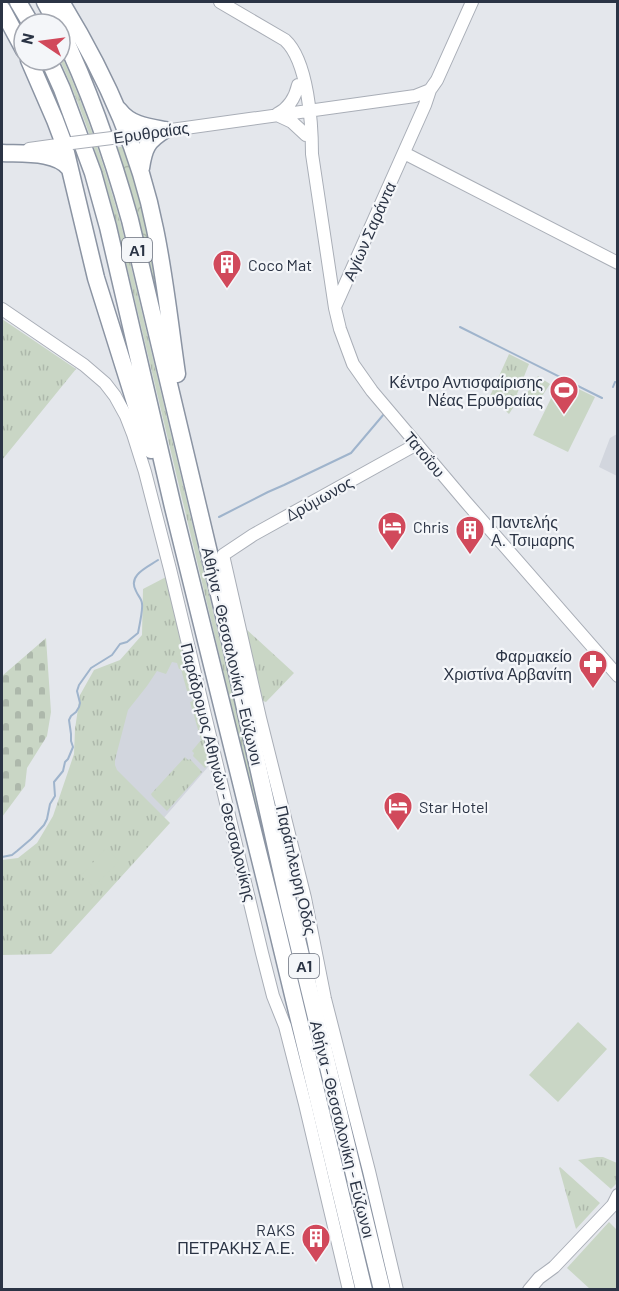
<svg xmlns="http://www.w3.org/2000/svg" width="619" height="1291" viewBox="0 0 619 1291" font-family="Barlow,sans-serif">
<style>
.built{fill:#d2d6de}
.grass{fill:url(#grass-tufts)}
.forest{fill:url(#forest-crowns)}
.cemetery{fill:url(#cemetery-stones)}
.pitch{fill:#c9d6c5}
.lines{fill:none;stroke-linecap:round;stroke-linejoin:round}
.stream{stroke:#9fb4cc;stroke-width:2}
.secondary-casing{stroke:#a9aeb7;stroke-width:14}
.highway-casing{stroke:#8b94a3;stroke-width:19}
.secondary{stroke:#fff;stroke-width:12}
.highway{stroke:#fff;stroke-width:16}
.secondary-bridge-casing{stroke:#a9aeb7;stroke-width:14;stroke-linecap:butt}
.secondary-bridge{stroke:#fff;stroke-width:12}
.labels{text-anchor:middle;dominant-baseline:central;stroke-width:4.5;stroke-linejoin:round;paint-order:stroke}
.shield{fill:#f4f6f9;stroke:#676e7b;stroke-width:1.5}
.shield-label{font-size:15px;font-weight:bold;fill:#2b3445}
.street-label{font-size:16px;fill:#2b3445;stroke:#f4f6f9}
.poi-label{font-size:16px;fill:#2b3445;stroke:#f4f6f9;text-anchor:start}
</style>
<defs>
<pattern id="grass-tufts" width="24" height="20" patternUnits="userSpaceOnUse" patternTransform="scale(1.5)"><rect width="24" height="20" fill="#c9d6c5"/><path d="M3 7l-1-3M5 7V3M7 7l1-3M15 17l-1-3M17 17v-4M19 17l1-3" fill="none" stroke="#adb8ab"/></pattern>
<pattern id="forest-crowns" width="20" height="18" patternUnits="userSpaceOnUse" patternTransform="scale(1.5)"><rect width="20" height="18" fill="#c9d6c5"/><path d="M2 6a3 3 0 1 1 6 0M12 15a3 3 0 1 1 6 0" fill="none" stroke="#adb8ab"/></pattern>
<pattern id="cemetery-stones" width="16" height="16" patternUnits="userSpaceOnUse" patternTransform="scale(1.5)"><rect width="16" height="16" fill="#c9d6c5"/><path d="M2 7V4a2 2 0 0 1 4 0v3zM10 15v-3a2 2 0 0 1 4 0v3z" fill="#adb8ab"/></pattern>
</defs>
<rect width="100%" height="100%" fill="#e4e7ec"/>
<!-- built -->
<path class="built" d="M617 434V476L599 467 610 438Z
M187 649 214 760 157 826 109 776 124 704 170 653Z"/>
<!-- grass -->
<path class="grass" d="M60 52C86 109 104 164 121 224L374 1289H370L117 225C102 168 84 114 60 60Z
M2 319 76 369 2 460Z
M509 354 529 364 517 394 520 397 509 414 490 396Z
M168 576 196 693 191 694 190 691H187L181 669H179L177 663 172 662 166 674 157 671 147 686 128 710 115 760V765L117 770 170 823 51 954 2 955V860L18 858 37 843 53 816 74 754 75 729 80 695 94 670 120 660 142 635 143 589Z
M246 629 294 673 266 702 263 701Z
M197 698 212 760 205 768 193 756 194 753 192 751 201 740 190 702 193 701 192 699Z
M185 757 188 760 190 759 202 772 167 811 152 796 151 794Z
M597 1157H603L617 1163V1183L611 1189 578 1160Z
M560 1167 600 1203 576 1229 559 1168Z"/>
<!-- forest -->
<path class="forest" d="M126 146 141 193 173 376 113 148Z"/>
<!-- cemetery -->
<path class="cemetery" d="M46 638 51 712 47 736 27 768 25 786 2 817V676Z"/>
<!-- pitch -->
<path class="pitch" d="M538 376 550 384 535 407 523 399Z
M560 380 595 397 568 452 533 435Z
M106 848 119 861 94 887 81 876Z
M578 1022 607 1049 558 1102 529 1075Z
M609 1222 617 1230V1289H590L567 1268Z"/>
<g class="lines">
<!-- stream -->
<path class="stream" d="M460 327 602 398
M613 387 615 382
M219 517 268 492 284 485 351 453 384 414
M2 857 12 855 17 851 31 839 44 825 47 819 50 804 55 796 54 782 63 771 65 762 68 759 73 747 71 741V734L69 720 71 716 76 712 79 707 80 703 77 691 79 685 91 668 112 655 120 644 127 642 138 633C139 628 143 609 142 604 142 599 138 596 136 591 127 575 148 567 158 560"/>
<!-- secondary casing -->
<g class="secondary-casing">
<path id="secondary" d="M220 2 285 40C308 61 312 123 312 154L335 308 340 329 353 364 372 391 465 501 618 676
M277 114C289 108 295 98 298 85
M277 115 292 122 306 135
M121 137 415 96 430 90
M29 149 72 143
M404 153 618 263
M335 307 425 105 430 90 437 80 472 2
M2 309 84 365 105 383 115 396 126 416 133 434 145 472 170 569 262 953 273 996 285 1026 305 1104 349 1290
M397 1290 369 1171 325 999 305 898 260 718 223 555 253 535 417 444
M529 1290 539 1278 554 1267 613 1205 618 1195"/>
</g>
<!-- highway casing -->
<g class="highway-casing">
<path id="highway" d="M18 2 31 24
M45 2 57 24
M61 2C104 72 139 147 155 229 165 277 170 326 177 374
M2 9 24 50
M60 29C90 91 112 155 130 220L230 641 289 906 382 1290
M29 60 55 120 64 144 96 278 144 431 151 450
M49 60 62 89 93 173 108 227 173 507 273 912 364 1290
M119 110C130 125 148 127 165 130
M2 153C22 154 57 151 70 169
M141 168C144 148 147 141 165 130"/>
</g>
<!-- secondary -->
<use href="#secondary" class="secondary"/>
<!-- highway -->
<use href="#highway" class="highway"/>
<!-- secondary-bridge casing -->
<g class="secondary-bridge-casing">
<path id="secondary-bridge" d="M72 143 120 137"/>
</g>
<!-- secondary-bridge -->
<use href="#secondary-bridge" class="secondary-bridge"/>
</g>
<!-- icons -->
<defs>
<g id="building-pin" transform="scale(1.5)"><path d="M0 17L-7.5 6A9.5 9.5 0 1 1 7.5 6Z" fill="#d1495b" stroke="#f4f6f9"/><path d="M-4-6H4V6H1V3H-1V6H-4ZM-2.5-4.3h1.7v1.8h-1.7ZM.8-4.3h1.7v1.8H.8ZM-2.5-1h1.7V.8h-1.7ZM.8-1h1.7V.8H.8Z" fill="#fff"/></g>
<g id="stadium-pin" transform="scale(1.5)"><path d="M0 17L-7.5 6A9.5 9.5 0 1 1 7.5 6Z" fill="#d1495b" stroke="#f4f6f9"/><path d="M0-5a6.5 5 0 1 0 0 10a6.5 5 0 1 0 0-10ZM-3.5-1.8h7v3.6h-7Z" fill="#fff"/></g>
<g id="hotel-pin" transform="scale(1.5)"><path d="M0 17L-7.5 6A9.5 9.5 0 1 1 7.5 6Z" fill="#d1495b" stroke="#f4f6f9"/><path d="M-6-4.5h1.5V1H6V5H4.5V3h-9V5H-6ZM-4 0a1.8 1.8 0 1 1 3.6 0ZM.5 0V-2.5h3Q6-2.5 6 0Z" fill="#fff"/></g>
<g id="pharmacy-pin" transform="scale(1.5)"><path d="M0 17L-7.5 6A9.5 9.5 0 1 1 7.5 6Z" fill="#d1495b" stroke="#f4f6f9"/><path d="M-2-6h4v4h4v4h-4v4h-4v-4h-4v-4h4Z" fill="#fff"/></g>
</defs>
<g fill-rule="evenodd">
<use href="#building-pin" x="227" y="264"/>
<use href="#stadium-pin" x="564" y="390"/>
<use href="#hotel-pin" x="392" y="526"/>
<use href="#building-pin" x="470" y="530"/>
<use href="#pharmacy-pin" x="593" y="664"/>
<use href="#hotel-pin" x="398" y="806"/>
<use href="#building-pin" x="316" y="1238"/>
</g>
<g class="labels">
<!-- shield labels -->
<g class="shield">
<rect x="122" y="238" width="30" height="24" rx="4.5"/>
<rect x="289" y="954" width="30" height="24" rx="4.5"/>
</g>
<g class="shield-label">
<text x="137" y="250">Α1</text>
<text x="304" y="966">Α1</text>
</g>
<!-- street labels -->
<g class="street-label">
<text transform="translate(151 132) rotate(-8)">Ερυθραίας</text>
<text transform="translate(369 231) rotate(-66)">Αγίων Σαράντα</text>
<text transform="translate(425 454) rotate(50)">Τατοΐου</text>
<text transform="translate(319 498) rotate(-29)">Δρύμωνος</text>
<text transform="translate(233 656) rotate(77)">Αθήνα - Θεσσαλονίκη - Εύζωνοι</text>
<text transform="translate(219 772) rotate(76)">Παράδρομος Αθηνών - Θεσσαλονίκης</text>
<text transform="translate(297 870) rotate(77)">Παράπλευρη Οδός</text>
<text transform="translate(343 1129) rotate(76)">Αθήνα - Θεσσαλονίκη - Εύζωνοι</text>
</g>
<!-- poi labels -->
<g class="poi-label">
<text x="248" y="264">Coco Mat</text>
<text x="543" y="381" text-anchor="end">Κέντρο Αντισφαίρισης<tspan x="543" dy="18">Νέας Ερυθραίας</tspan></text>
<text x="491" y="521">Παντελής<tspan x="491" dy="18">Α. Τσιμαρης</tspan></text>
<text x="413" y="526">Chris</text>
<text x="572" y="655" text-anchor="end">Φαρμακείο<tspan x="572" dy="18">Χριστίνα Αρβανίτη</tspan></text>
<text x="419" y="806">Star Hotel</text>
<text x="295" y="1229" text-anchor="end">RAKS<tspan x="295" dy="18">ΠΕΤΡΑΚΗΣ Α.Ε.</tspan></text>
</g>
</g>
<!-- border -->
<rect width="619" height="1291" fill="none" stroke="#2b3445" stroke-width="6"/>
<!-- north arrow -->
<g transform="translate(42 42) rotate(283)"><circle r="28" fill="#f4f6f9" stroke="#a4a8b1" stroke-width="1.5"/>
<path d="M0-4.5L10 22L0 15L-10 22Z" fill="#d1495b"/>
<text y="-9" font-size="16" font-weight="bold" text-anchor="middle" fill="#2b3445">N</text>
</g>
</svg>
